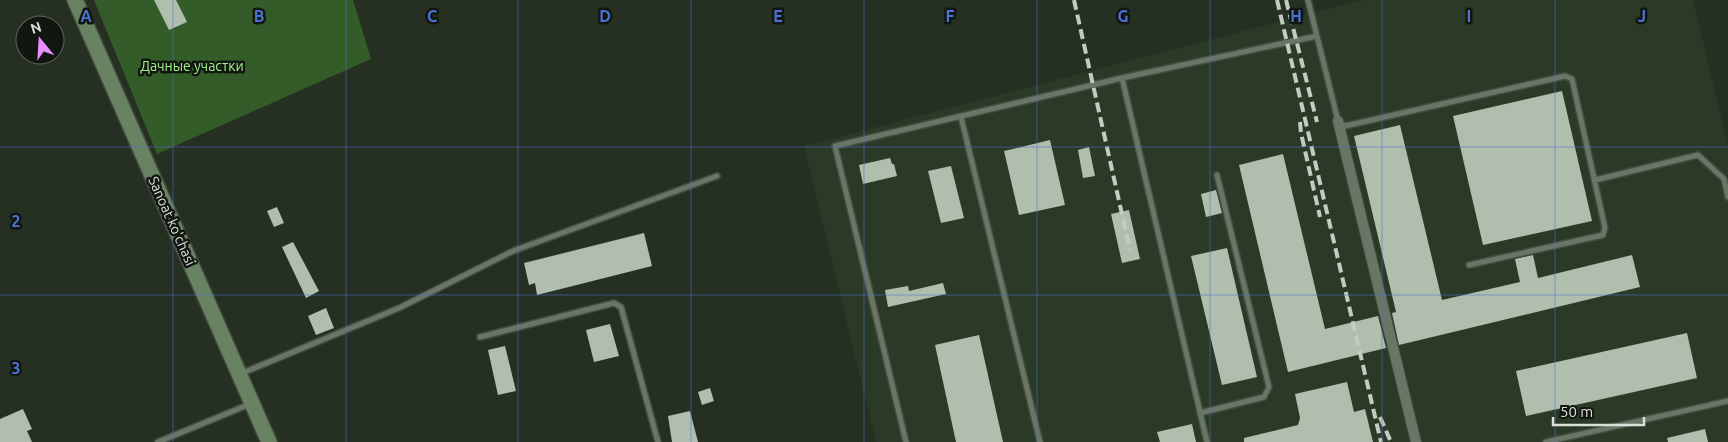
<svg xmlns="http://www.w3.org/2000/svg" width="1728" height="442" viewBox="0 0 1728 442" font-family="Ubuntu,sans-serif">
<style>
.built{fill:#2b3a27}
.green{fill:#345c29}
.building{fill:#b0bfad}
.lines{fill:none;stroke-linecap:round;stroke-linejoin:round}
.service-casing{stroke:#434c40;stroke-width:8}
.minor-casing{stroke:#434c40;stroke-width:12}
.secondary-casing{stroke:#434c40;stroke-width:18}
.service{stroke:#697666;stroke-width:5}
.minor{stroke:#697666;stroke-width:10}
.secondary{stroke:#698362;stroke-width:15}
.rail{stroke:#c3ccc2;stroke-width:4;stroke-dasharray:10 5;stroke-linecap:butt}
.grid{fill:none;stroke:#4c73d8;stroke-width:1;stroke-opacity:0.55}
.labels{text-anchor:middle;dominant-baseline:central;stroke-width:5;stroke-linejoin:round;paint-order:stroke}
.park-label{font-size:14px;fill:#a1f08c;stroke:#111610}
.street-label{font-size:14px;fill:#d9e1d8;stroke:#111610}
.grid-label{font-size:16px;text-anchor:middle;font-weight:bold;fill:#4c73d8;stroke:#111610;stroke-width:5;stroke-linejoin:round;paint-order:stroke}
</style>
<rect width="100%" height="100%" fill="#253022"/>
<!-- built -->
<path class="built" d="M1362 0H1693L1728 146V442H876L804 146Z"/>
<!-- green -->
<path class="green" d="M94 0H353L371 59 157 154Z"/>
<!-- building -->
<path class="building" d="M154 0H176L187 22 169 30Z
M1562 91 1592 221 1483 245 1453 116Z
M1400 125 1442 300 1520 282 1515 259 1533 255 1538 278 1632 255 1640 287 1399 345 1392 313 1396 312 1354 136Z
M1050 140 1065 205 1019 215 1004 151Z
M1089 147 1095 176 1083 178 1078 150Z
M1283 154 1325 329 1378 316 1386 348 1288 372 1239 165Z
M890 158 892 164H894L897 176 863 184 859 165Z
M951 166 964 218 941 223 928 171Z
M1216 190 1222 213 1206 217 1201 194Z
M277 207 284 223 274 227 267 211Z
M1129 210 1140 259 1122 263 1111 214Z
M644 233 652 266 537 295 535 283 529 285 524 263Z
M293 242 319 291 306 298 282 247Z
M1227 248 1257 377 1222 385 1191 256Z
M943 283 946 294 888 307 885 290 908 286 909 291Z
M326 308 334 328 316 335 308 316Z
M610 324 619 356 594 362 586 330Z
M1687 333 1697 378 1526 416 1516 371Z
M979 335 1003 442H956L935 345Z
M505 346 516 391 498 395 488 350Z
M1347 382 1354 412 1365 409 1373 442H1244V438L1298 425 1300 418 1295 394Z
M710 388 714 401 702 405 698 392Z
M23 409 32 429 27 431 32 442H0V419Z
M690 411 698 442H672L668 416Z
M1192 424 1196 442H1160L1157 432Z
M1705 429 1708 442H1668L1667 438Z"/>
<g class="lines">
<!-- service casing -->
<g class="service-casing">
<path id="service" d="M1308 0 1338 121 1345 126 1565 76 1572 79 1605 228 1603 235 1469 265
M1122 78 1207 442
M961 117 1040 442
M1595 180 1698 155 1724 179 1728 197
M480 337 614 303 621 307 658 442
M240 374 399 308 513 251 717 176
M1200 413 1264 397 1269 387 1217 175
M158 442 250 404
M906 442 835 146 1122 78 1317 36
M1546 442 1728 401"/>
</g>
<!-- minor casing -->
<g class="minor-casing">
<path id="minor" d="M1338 121 1416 442"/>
</g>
<!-- secondary casing -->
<g class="secondary-casing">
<path id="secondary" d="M75 0 269 442"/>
</g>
<!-- service -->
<use href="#service" class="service"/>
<!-- minor -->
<use href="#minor" class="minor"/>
<!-- secondary -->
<use href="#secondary" class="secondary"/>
<!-- rail -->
<path class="rail" d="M1074 0 1130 250
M1277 0 1381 442
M1286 0 1317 122
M1300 122 1301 133 1320 217
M1380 417 1391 442"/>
</g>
<!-- grid -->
<path class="grid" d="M173 0V442M346 0V442M518 0V442M691 0V442M864 0V442M1037 0V442M1210 0V442M1382 0V442M1555 0V442M0 147H1728M0 295H1728"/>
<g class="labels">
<!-- park labels -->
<g class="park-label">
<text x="192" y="66">Дачные участки</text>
</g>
<!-- street labels -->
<g class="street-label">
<text transform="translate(172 221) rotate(66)">Sanoat ko'chasi</text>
</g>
</g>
<g class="grid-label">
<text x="86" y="22">A</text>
<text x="259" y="22">B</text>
<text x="432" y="22">C</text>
<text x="605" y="22">D</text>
<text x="778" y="22">E</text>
<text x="950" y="22">F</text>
<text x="1123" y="22">G</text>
<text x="1296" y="22">H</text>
<text x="1469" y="22">I</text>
<text x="1642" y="22">J</text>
<text x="16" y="227">2</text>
<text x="16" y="374">3</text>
</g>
<!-- north arrow -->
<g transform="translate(40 40) rotate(342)"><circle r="24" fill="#111610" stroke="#616760"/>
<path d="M0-4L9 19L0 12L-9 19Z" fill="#e88eff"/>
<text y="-8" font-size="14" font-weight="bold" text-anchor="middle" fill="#d9e1d8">N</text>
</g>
<!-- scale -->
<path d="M1553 417v8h91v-8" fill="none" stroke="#d9e1d8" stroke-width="2.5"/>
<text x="1560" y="417" font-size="15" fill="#d9e1d8" stroke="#111610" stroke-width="4" paint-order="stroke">50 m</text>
</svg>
